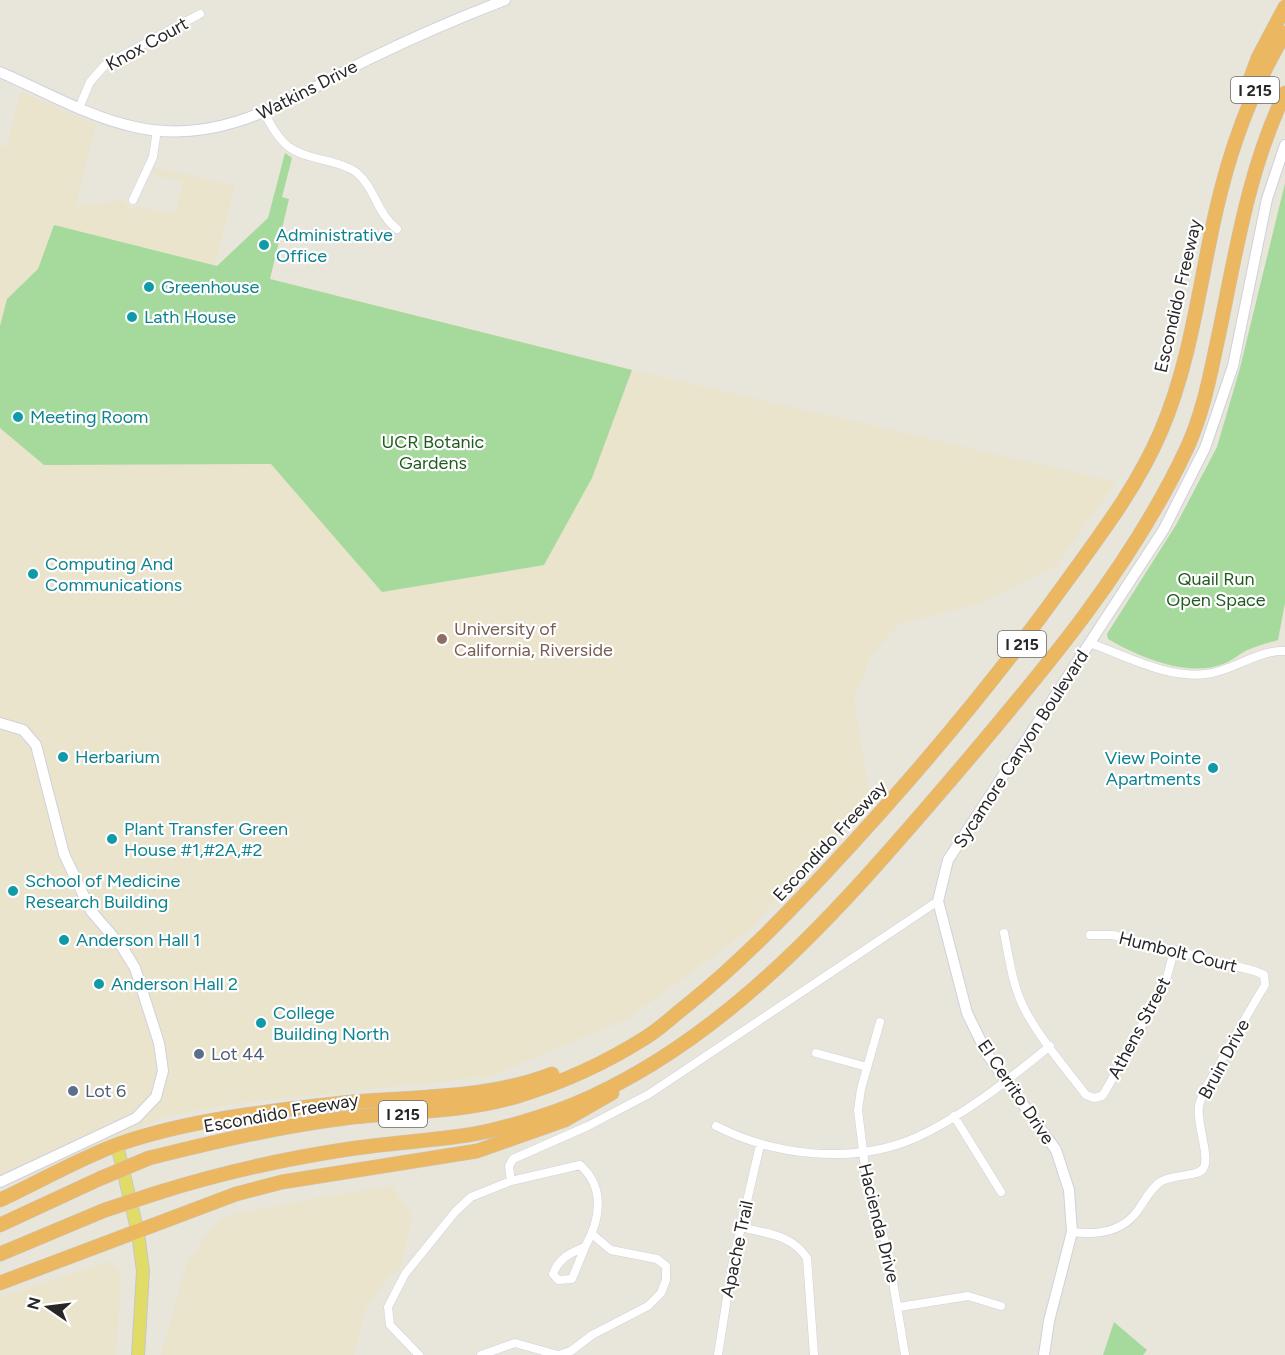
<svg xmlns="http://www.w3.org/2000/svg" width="1285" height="1355" viewBox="0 0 1285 1355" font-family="Figtree,sans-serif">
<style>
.education{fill:#e9e4cb}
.green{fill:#a5da9c}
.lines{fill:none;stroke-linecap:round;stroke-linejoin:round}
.street-casing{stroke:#d0d0df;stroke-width:9}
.secondary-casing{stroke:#d0d0df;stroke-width:12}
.primary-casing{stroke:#c7c7c7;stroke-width:14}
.highway-casing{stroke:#c7c7c7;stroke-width:15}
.street{stroke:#fff;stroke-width:8}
.secondary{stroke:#fff;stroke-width:10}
.primary{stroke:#e1db67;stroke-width:12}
.highway{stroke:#ecb761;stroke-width:14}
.highway-bridge-casing{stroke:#c7c7c7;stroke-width:15;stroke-linecap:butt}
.highway-bridge{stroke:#ecb761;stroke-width:14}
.culture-dot{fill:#0f9aa8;stroke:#fff;stroke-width:2}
.education-dot{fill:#8d6e63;stroke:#fff;stroke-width:2}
.service-dot{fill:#5c6f8a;stroke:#fff;stroke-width:2}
.labels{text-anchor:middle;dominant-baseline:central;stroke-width:4.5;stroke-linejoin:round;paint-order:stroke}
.shield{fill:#fff;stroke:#686868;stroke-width:1.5}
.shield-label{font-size:16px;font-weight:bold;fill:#272727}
.street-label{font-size:18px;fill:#272727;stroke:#fff}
.culture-label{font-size:18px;fill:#0d838f;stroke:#fff;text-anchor:start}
.park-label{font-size:18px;fill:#225b20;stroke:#fff}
.education-label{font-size:18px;fill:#785e54;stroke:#fff;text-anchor:start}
.service-label{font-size:18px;fill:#4e5e75;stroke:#fff;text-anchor:start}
</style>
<rect width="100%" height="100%" fill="#e8e5da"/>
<!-- education -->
<path class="education" d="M21 91 96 125 75 207 123 200 132 209 142 207 175 215 183 182 153 174 154 167 235 186 215 266H217L268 218 285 153 292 158 282 197 289 199 270 279 632 370 1116 482 1055 567 981 603 899 624 871 655 854 699 869 793 751 928 629 1018 491 1076 230 1104 168 1116 0 1189V145L7 147Z
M391 1185 412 1217 400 1269 388 1277 365 1310 354 1355H161L187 1262 214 1225 229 1215Z
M110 1262 118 1270 121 1278 116 1355H0V1297Z"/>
<!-- green -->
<path class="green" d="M285 153 292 158 282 197 289 199 270 279 632 370 592 478 544 565 382 592 271 464 44 465 0 428V326L7 299 38 269 54 225 217 266 268 218Z
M1285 183V603L1278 640C1268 643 1257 646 1247 650 1239 654 1232 661 1223 664 1188 678 1139 657 1108 639L1107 634 1176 525 1217 447 1240 368Z
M1114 1322 1147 1350 1143 1355H1103Z"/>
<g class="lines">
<!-- street casing -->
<g class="street-casing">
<path id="street" d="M79 108 90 82 105 65 200 14
M265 114C283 150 293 153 332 162 341 165 350 167 357 173 375 188 377 214 397 229
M133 200 153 157 157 130
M1090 643C1126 656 1168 679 1206 674 1234 671 1256 650 1285 651
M1004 933C1009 957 1012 982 1022 1004 1038 1037 1064 1066 1086 1095L1094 1098 1102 1096 1106 1090 1165 984 1174 951
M880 1022 861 1089 858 1110 867 1184 888 1251 905 1355
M816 1053 867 1067
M954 1116 1001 1192
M716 1126C775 1156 852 1165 915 1138 964 1116 1008 1080 1050 1046
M511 1181 509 1166 513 1159 588 1126 649 1094 938 901
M741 1227C767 1234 791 1234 807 1258L814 1355
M1072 1232C1095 1235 1119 1233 1135 1214 1144 1203 1148 1191 1160 1182 1172 1174 1197 1177 1203 1169 1211 1157 1196 1124 1199 1106 1202 1091 1212 1078 1219 1065 1234 1038 1249 1011 1265 985L1264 975 1255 971 1113 935H1090
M899 1307 968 1296 1001 1306
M419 1355 390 1325 388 1307 405 1274 455 1212 471 1197 511 1181 580 1165C605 1187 601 1219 585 1247 570 1253 559 1258 553 1274L558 1280 572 1279 585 1247
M481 1355 515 1343 558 1355
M559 1355 571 1351 592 1335 648 1306 661 1293 666 1280V1266L657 1259 611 1250 592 1234
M718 1355 732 1266 760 1145"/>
</g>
<!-- secondary casing -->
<g class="secondary-casing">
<path id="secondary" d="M0 72C44 91 88 117 135 127 223 147 293 97 367 60 412 38 458 18 505 0
M0 723 23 730 36 745 64 854 91 911 122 947 135 968 159 1043 163 1071 156 1097 136 1118 0 1182
M1044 1355 1049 1321 1072 1232 1069 1190 1056 1150 987 1054 967 1013 938 901 948 860 1164 529 1205 448 1233 366 1267 199 1285 145"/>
</g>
<!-- primary casing -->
<g class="primary-casing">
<path id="primary" d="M117 1145 138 1233 143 1271 138 1355"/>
</g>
<!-- highway casing -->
<g class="highway-casing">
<path id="highway" d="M1245 93 1258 58 1285 7
M149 1158C214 1142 280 1126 346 1118 403 1111 462 1113 518 1096 561 1083 607 1062 645 1038 660 1029 673 1016 686 1006 736 966 781 920 825 873 912 780 994 683 1069 578 1103 531 1138 485 1161 431 1191 361 1199 285 1216 211 1230 149 1252 88 1285 33
M157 1193C220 1173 283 1159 349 1149 388 1143 428 1141 468 1135 496 1131 549 1115 575 1104 734 1037 850 897 960 769 1044 670 1132 566 1187 448 1205 409 1212 365 1221 324 1237 245 1250 166 1285 93
M0 1200C39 1182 78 1159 119 1144 188 1120 269 1111 342 1103 412 1096 485 1100 552 1074
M0 1225 99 1179
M0 1254 105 1210
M0 1283 236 1194 282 1182 477 1151 565 1120 612 1093"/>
</g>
<!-- street -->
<use href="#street" class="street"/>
<!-- secondary -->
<use href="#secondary" class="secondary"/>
<!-- primary -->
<use href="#primary" class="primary"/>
<!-- highway -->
<use href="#highway" class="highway"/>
<!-- highway-bridge casing -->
<g class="highway-bridge-casing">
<path id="highway-bridge" d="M99 1179 149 1158
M105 1210 157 1193"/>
</g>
<!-- highway-bridge -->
<use href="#highway-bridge" class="highway-bridge"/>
</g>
<!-- markers -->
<g class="culture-dot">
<circle cx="264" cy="245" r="6"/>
<circle cx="149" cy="287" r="6"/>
<circle cx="132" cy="317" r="6"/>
<circle cx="18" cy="417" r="6"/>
<circle cx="33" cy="574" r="6"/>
<circle cx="63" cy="757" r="6"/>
<circle cx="1213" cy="768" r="6"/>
<circle cx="112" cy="839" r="6"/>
<circle cx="13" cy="891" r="6"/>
<circle cx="64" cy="940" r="6"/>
<circle cx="99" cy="984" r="6"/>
<circle cx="261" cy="1023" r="6"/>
</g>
<circle class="education-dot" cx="442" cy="639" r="6"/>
<g class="service-dot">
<circle cx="199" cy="1054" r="6"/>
<circle cx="73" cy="1091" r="6"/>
</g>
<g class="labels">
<!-- shield labels -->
<g class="shield">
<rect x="1231" y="77" width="48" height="26" rx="4.5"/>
<rect x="998" y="631" width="48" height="26" rx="4.5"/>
<rect x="379" y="1101" width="48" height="26" rx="4.5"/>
</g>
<g class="shield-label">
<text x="1255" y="90">I 215</text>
<text x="1022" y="644">I 215</text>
<text x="403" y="1114">I 215</text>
</g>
<!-- street labels -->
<g class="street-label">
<text transform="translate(147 44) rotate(-29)">Knox Court</text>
<text transform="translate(307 90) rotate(-27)">Watkins Drive</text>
<text transform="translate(1178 296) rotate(-77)">Escondido Freeway</text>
<text transform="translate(1021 749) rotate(-57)">Sycamore Canyon Boulevard</text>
<text transform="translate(830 841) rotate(-47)">Escondido Freeway</text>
<text transform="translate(1178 952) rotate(14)">Humbolt Court</text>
<text transform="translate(1139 1028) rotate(-62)">Athens Street</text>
<text transform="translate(1224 1059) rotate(-62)">Bruin Drive</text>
<text transform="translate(1016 1092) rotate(56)">El Cerrito Drive</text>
<text transform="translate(281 1113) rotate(-10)">Escondido Freeway</text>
<text transform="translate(879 1223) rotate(76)">Hacienda Drive</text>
<text transform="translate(737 1249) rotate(-78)">Apache Trail</text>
</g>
<!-- culture labels -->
<g class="culture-label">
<text x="276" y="235">Administrative<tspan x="276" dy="21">Office</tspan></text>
<text x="161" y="287">Greenhouse</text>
<text x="144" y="317">Lath House</text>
<text x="30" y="417">Meeting Room</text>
<text x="45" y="564">Computing And<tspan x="45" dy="21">Communications</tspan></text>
<text x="75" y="757">Herbarium</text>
<text x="1201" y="758" text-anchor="end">View Pointe<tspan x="1201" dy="21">Apartments</tspan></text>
<text x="124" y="829">Plant Transfer Green<tspan x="124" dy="21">House #1,#2A,#2</tspan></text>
<text x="25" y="881">School of Medicine<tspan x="25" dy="21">Research Building</tspan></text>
<text x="76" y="940">Anderson Hall 1</text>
<text x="111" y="984">Anderson Hall 2</text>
<text x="273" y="1013">College<tspan x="273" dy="21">Building North</tspan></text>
</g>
<!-- park labels -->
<g class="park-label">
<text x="433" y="442">UCR Botanic<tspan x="433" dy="21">Gardens</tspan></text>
<text x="1216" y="579">Quail Run<tspan x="1216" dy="21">Open Space</tspan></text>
</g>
<!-- education labels -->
<g class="education-label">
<text x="454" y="629">University of<tspan x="454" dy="21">California, Riverside</tspan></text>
</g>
<!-- service labels -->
<g class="service-label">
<text x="211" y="1054">Lot 44</text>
<text x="85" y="1091">Lot 6</text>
</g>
</g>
<!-- north arrow -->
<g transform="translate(48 1307) rotate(284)" stroke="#ffffff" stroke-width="4.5" paint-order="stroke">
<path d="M0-4.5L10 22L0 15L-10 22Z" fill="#272727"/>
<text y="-9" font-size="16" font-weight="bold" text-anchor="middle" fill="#272727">N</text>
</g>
</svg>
